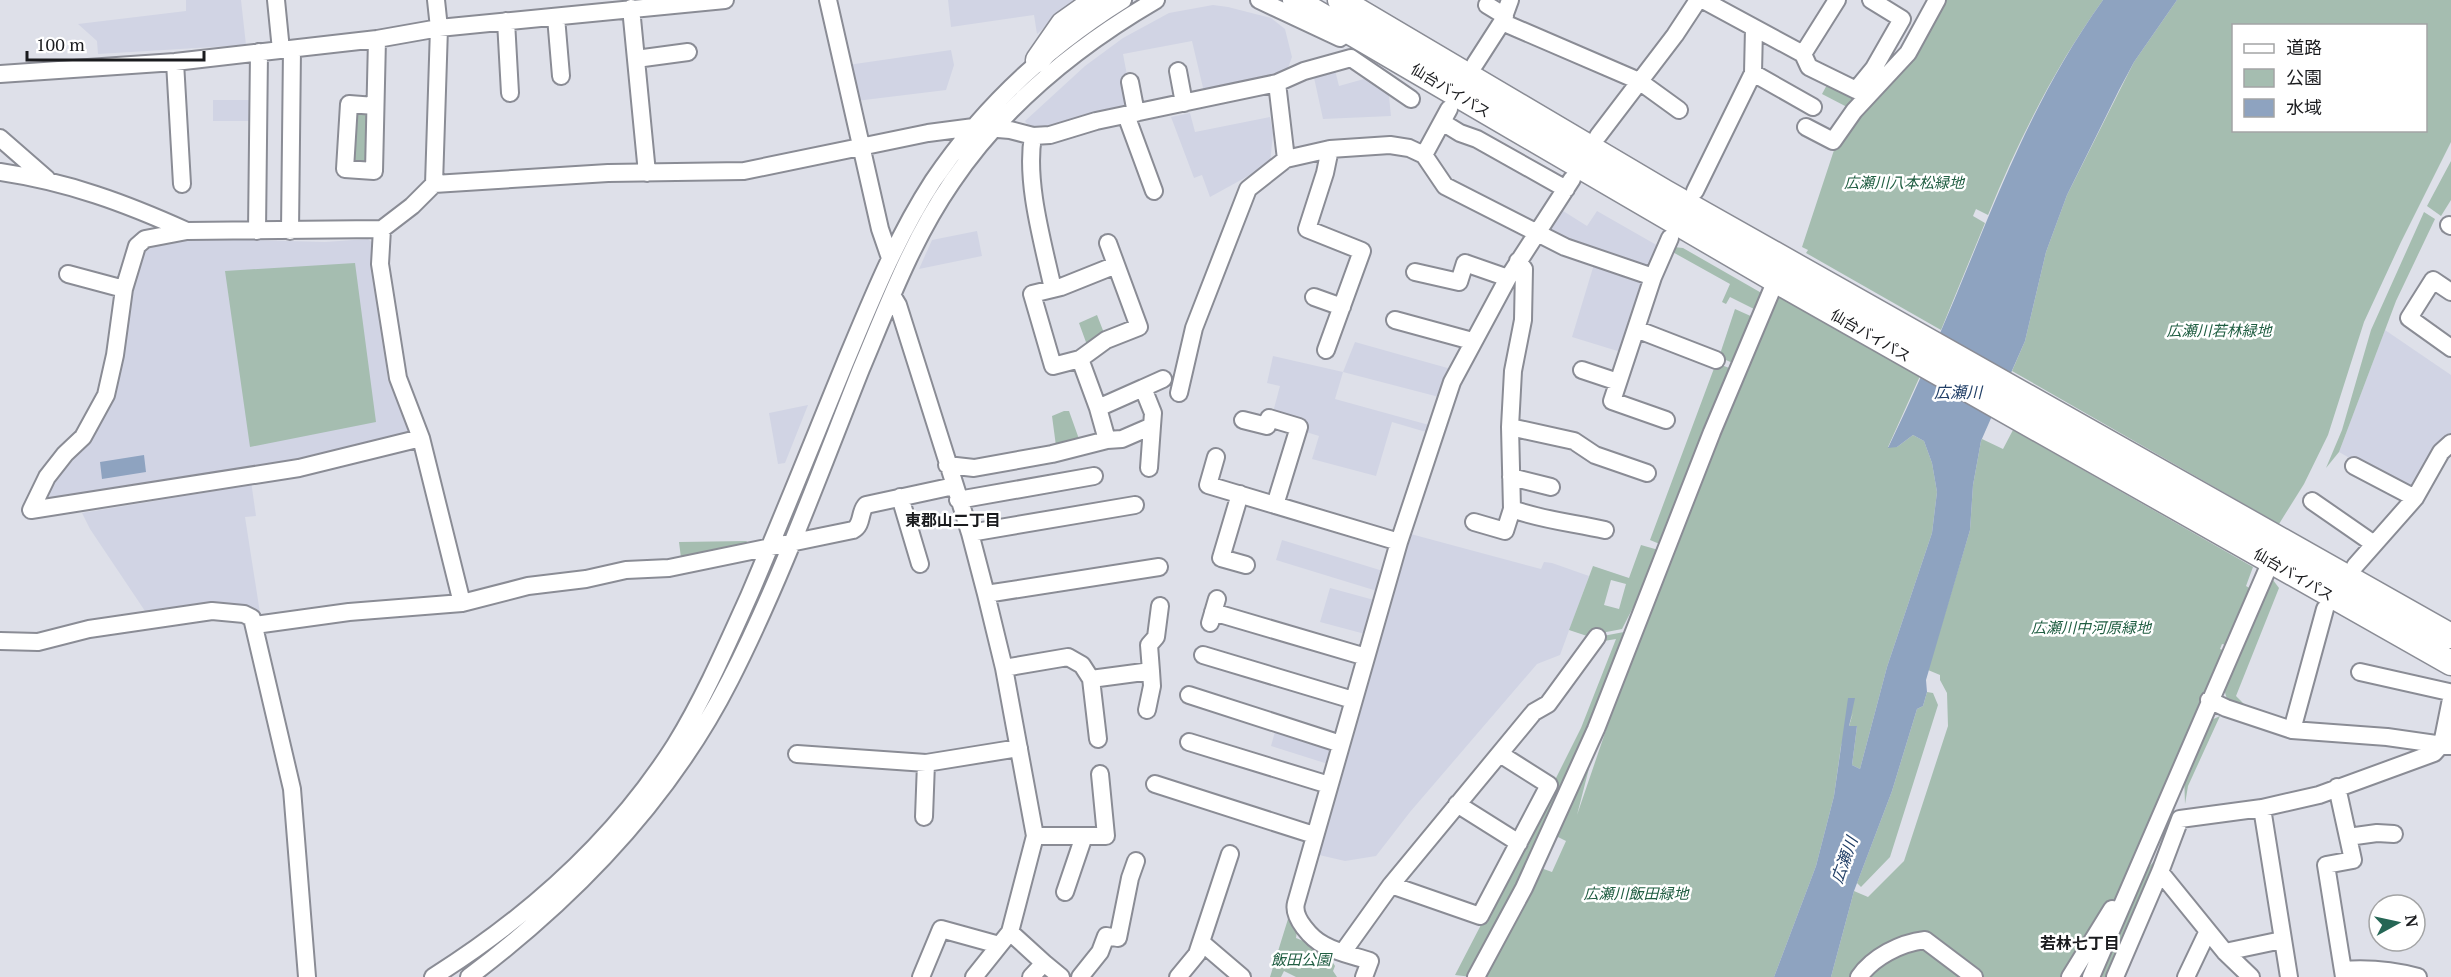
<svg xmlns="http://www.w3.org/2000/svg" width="2451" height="977" viewBox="0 0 2451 977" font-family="'PT Serif','Noto Sans JP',serif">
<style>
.built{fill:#d1d4e4}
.green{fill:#a5bdb0;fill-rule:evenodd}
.water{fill:#8ea3c0}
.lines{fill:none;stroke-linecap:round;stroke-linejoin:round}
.minor-casing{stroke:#8a8c95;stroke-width:20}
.highway-casing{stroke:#8a8c95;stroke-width:27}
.minor{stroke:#fff;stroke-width:16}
.highway{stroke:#fff;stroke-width:24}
.labels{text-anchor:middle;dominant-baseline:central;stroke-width:5;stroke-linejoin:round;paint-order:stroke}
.street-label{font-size:15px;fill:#1a1b1e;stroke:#fff}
.park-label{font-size:15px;font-style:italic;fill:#205e42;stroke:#fff}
.water-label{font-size:16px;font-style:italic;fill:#213f67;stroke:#fff}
.neighbourhood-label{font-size:16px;font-weight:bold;fill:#1a1b1e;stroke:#fff}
</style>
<rect width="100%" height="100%" fill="#dee0e9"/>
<!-- built -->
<path class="built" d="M186 0H241L246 45 98 54 97 41 78 24 186 11Z
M948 0H1076L1037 34 1034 15 951 27Z
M1213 5 1228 7 1271 18 1285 29 1292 57 1285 76 1204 92 1192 41 1123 54 1133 107 1039 130 1029 127 1025 121 1085 66 1123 38 1169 13Z
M951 50 954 65 946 90 856 101 848 65Z
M1334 66 1339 86 1371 77 1388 87 1391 116 1323 119 1313 73Z
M213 100H253L254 121H213Z
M1190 113 1195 132 1270 117 1273 133 1270 164 1210 197 1202 175 1194 178 1171 117Z
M1560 209 1587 226 1597 211 1660 247 1650 270 1545 231Z
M977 231 982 256 919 269 932 240Z
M187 238 325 242 368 239 374 244 388 381 402 399 411 431 407 438 322 458 47 502 45 496 63 465 89 433 124 310 144 247Z
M1595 261 1648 278 1624 353 1572 337Z
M2385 330 2451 375V434L2413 494 2339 452Z
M1355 342 1451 369 1439 397 1343 372 1335 399 1429 425 1426 432 1392 422 1376 476 1312 459 1319 436 1303 431 1272 416 1280 386 1267 383 1273 356 1343 372Z
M808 405 785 463 778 464 769 413Z
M251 481 256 516 245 517 260 613 250 608 223 603 147 614 90 529 82 513 221 490V485Z
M1407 533 1541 569 1544 562 1552 563 1589 576 1560 655 1537 664 1410 812 1376 856 1345 861 1315 854Z
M1282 540 1383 571 1377 591 1276 560Z
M1330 588 1374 600 1365 634 1320 622Z
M1276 728 1332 749 1328 764 1271 746Z"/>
<!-- green -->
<path class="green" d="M1942 0H2103C2055 67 2019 139 1988 215L1976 209 1973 216 1985 223 1941 330 1806 253 1808 250 1802 247 1838 138Z
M2177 0H2451V142L2401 242 2364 322 2328 435 2304 484 2279 524 2012 371 2025 341 2046 252 2067 195 2134 62ZM2234 26H2426V130H2234Z
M1828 83 1855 96 1847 107 1822 94Z
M361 110 369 114V160L365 164H356L349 159 352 116Z
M2451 161V200L2441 216 2427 206Z
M2424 212 2435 219 2396 301 2339 452 2326 468 2342 430 2371 330Z
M1674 247 1683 248 1765 295 1758 311 1730 297 1726 304 1722 302 1730 284 1669 250Z
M355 263 376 422 250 447 225 271Z
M1781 297 1920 376 1888 447H1897L1913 435 1924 441 1932 463 1937 492 1932 533 1887 667 1860 769 1852 765 1857 726H1849L1853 713 1841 746 1834 796 1816 866 1774 977H1480L1538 867 1552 872 1566 841 1552 834 1595 745 1577 815 1606 730 1607 716 1675 539 1679 540 1681 536 1677 534 1775 300Z
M1735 309 1755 318 1735 364 1719 357Z
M1097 315 1104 333 1087 345 1079 323Z
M1716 363 1732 369 1662 545 1650 540Z
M1064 411H1069L1079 439 1056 446 1052 416Z
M2013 430 2253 567 2246 586 2251 589 2226 645 2222 644 2220 649 2223 650 2205 697 2193 717 2197 712 2086 977H1831L1854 891 1868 897 1904 861 1948 726 1947 693 1940 680V675L1928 670 1970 530 1973 485 1981 441 1982 439 2003 449Z
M747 541 744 546 681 558 679 542Z
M1641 545 1662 551 1622 629 1596 634 1593 638 1569 630 1593 566 1629 578ZM1611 580 1626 584 1619 609 1604 605Z
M2266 580H2273L2279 588 2236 696 2246 706 2244 710 2227 699 2222 683Z
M1643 597 1566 791 1553 784 1581 728 1616 639 1598 642 1603 636 1624 632Z
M1927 692 1933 693 1938 705 1890 857 1861 887 1857 883 1892 791 1917 709 1923 706Z
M2220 716 2188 786 2185 804 2184 772 2207 722Z
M1552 788 1564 795 1472 977 1455 975Z
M2160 854 2112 977H2096L2138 880Z
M1288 919 1297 931 1296 938 1325 950 1335 966 1333 971 1337 977H1296L1284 971 1281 977H1270Z"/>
<!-- water -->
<path class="water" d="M2103 0H2177L2134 62 2119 90 2067 195 2046 252 2025 341 1981 441 1973 485 1970 530 1926 680 1927 692 1923 706 1917 709 1892 791 1854 891 1831 977H1774L1816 866 1834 796 1848 698H1855L1849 726H1857L1852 765 1860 769 1887 667 1932 533 1937 492 1932 463 1924 441 1913 435 1897 447 1888 448C1912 398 1934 348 1955 298 1999 192 2035 95 2103 0Z
M144 455 146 472 102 479 100 462Z"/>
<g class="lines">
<!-- minor casing -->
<g class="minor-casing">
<path id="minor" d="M276 0 281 50
M828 0 880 229 890 258
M1259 0 1340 38
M1703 0 1803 54 1809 67 1856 90 1874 68 1902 19 1871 0
M1487 5 1505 16
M631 8 647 173
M556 17 561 76
M506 21 510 93
M1502 22 1639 81 1679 110
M1803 54 1837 0
M636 59 688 52
M175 62 182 184
M1475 64 1502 22 1510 0
M1178 71 1184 103
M1753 73 1813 107
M0 74 175 62 377 39 439 28 725 0
M1130 82 1136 113
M1277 83 1286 159 1330 149 1390 145 1409 148 1424 155 1445 186 1565 247 1653 277
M375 106 349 104 345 169 374 171 377 39
M1126 115 1154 191
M1442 122 1460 133 1477 139 1566 189
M1806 127 1833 141 1854 111 1908 53 1937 0
M1033 136C1025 182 1043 243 1053 289
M1598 136 1675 35 1698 0
M0 138 47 179
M1424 155 1449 109
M0 172C68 182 125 203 187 231
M434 184 608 173 744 171 928 133 974 127 1010 130 1033 136 1050 135 1096 121 1277 83 1304 71 1351 58 1411 99
M1695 191 1753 73 1754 28
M2449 225 2451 226
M382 229 380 264 398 378 421 438 462 603
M257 231 259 52
M290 231 292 49
M1108 243 1139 327 1106 340 1080 359 1053 366 1032 294 1061 287 1116 265
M1518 261 1524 269 1523 320 1513 371 1510 427 1512 509C1542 520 1574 523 1605 530
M1415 272 1459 282 1465 263 1508 278
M68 274 124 289
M2451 292 2433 280 2409 318 2451 348
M892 295 898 305 970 533 986 594 1004 668 1035 836 1010 932 974 977
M1314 297 1342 307
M1395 320 1472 341
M1636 329 1716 360
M1326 350 1362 251 1307 229 1325 173 1330 149
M1080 359 1098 408
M1582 370 1618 382
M1143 388 1163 379
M1179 393 1194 328 1248 189 1286 159
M1243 420 1267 426 1269 418 1299 427 1275 505
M1666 420 1612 401 1653 277 1670 238
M1510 427 1574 441 1595 455 1647 473
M421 438 299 468 31 510 47 477 65 454 83 437 106 395 115 355 124 289 137 246 145 239 187 231 382 229 412 206 434 184 439 28 436 0
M1216 457 1208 485 1399 542
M947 465 974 468 1052 454 1107 440 1122 439 1152 426 1153 413 1143 388 1098 408 1107 440
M2354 466 2415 498
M1149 468 1152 426
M1511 477 1551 487
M1240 494 1221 558 1246 565
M900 497 920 564
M958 500 1094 476
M2312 501 2374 544
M1474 522 1505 531 1512 509
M970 533 1135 505
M2355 566 2415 498 2441 452 2451 443
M986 594 1159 567
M1213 612 1366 657
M1210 623 1217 599
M255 625 349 612 462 603 528 586 586 579 626 570 669 568 853 530C863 525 859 512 866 505L954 486
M0 641 38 642 89 629 212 611 244 614 252 618 292 789 307 977
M1203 655 1353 700
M1004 668 1068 657 1082 665 1091 679 1151 671 1149 645 1156 637 1160 606
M2360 672 2449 692 2451 698
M1091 679 1098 739
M1189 695 1341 744
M2209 700 2226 708 2292 730 2387 737 2451 746
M1147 710 1152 686 1151 671
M2292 730 2325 609
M1189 742 1329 785
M797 754 926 763 1019 748
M1155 784 1314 835
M2337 787 2353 860 2326 865 2344 977
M1457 804 1519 843
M2262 808 2289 977
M924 817 926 763
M1035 836H1106L1100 774
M2348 837 2377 833 2394 834
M2160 872 2225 952 2251 977
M1391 885 1480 916 1549 785 1500 754
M1065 892 1084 836
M1010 932 1044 963 1031 977
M1201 942 1242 977
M1343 952 1391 885 1534 712 1548 704 1597 637
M2225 952 2282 940
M1044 963 1061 977
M2343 970C2369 968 2392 970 2418 977
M433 977C528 917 614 841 675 745 704 698 726 647 749 596 782 519 813 441 845 363 871 301 896 238 933 181 983 107 1048 47 1123 0
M469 977C575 897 669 800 730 680 780 582 820 472 861 369 888 305 912 240 952 182 1004 105 1077 46 1156 0
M921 977 941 929 999 945
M1080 977 1100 952 1106 936 1118 938 1130 878 1136 861
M1178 977 1197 954 1230 854
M1364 977 1370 961C1355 956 1338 953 1324 945 1312 939 1292 918 1296 903L1399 542 1452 382 1508 278 1572 179
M1476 977 1524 888 1596 729 1712 432 1776 280
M1859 977C1873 957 1900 943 1925 940L1974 977
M2070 977 2112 909
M2091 977 2271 561
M2115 977 2160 872 2180 819 2262 808 2319 795 2434 753 2442 744 2451 699
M2186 977 2206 935 2209 933"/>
</g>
<!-- highway casing -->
<g class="highway-casing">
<path id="highway" d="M1295 0 1787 287 2451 663
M1340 0 1665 192 2451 636
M1038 60 1063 24 1097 0"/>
</g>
<!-- minor -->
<use href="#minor" class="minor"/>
<!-- highway -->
<use href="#highway" class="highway"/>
</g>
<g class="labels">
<!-- street labels -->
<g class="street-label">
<text transform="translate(1451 90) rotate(31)">仙台バイパス</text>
<text transform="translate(1871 335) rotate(30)">仙台バイパス</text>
<text transform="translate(2294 574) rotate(30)">仙台バイパス</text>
</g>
<!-- park labels -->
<g class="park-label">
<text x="1904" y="182">広瀬川八本松緑地</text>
<text x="2219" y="330">広瀬川若林緑地</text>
<text x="2091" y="627">広瀬川中河原緑地</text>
<text x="1636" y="893">広瀬川飯田緑地</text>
<text x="1301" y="959">飯田公園</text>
</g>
<!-- water labels -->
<g class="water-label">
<text x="1958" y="392">広瀬川</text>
<text transform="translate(1844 860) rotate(-70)">広瀬川</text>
</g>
<!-- neighbourhood labels -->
<g class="neighbourhood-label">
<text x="953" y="520">東郡山二丁目</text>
<text x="2080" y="943">若林七丁目</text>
</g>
</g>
<!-- legend -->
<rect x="2232" y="24" width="195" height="108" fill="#ffffff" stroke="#a3a4a5" stroke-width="1.5"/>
<rect x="2244" y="44" width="30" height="9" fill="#ffffff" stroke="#a3a4a5" stroke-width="1.5"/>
<text x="2286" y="54" font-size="18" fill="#1a1b1e">道路</text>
<rect x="2244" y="69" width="30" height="18" fill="#a5bdb0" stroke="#a3a4a5" stroke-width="1.5"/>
<text x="2286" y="84" font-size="18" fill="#1a1b1e">公園</text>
<rect x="2244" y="99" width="30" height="18" fill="#8ea3c0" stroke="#a3a4a5" stroke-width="1.5"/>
<text x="2286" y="114" font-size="18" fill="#1a1b1e">水域</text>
<!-- north arrow -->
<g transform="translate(2397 923) rotate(82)"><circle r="28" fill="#ffffff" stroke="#a3a4a5" stroke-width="1.5"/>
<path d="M0-4.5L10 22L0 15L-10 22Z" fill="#256655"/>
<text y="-9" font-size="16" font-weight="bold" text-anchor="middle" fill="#1a1b1e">N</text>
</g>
<!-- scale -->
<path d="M27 51v9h177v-9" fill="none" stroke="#1a1b1e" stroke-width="3"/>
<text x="36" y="51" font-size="18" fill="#1a1b1e" stroke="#ffffff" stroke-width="4.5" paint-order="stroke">100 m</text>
</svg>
